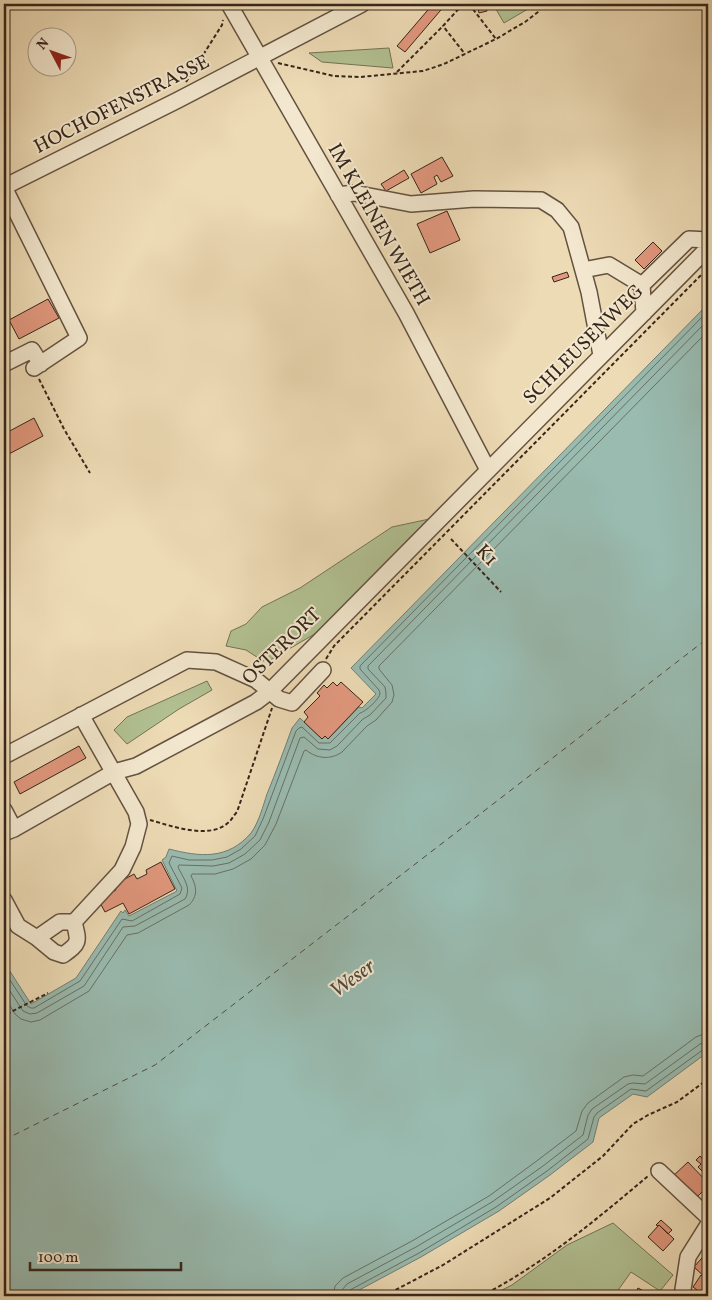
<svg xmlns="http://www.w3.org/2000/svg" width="712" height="1300" viewBox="0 0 712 1300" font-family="Vollkorn,serif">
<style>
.green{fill:#b2c192;stroke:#747356}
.water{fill:#99bbb0;stroke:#717f74}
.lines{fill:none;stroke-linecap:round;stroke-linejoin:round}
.shore{stroke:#687065;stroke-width:1}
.ferry{stroke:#4f4a40;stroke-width:1;stroke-dasharray:6 5;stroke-linecap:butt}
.building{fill:#e2987e;stroke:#36251a}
.minor-casing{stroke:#645241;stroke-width:18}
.path{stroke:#36251a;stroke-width:2;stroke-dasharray:4 2.5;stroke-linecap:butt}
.minor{stroke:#f3e8cf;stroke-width:15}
.labels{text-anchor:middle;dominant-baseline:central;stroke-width:4;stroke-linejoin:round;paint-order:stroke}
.street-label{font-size:20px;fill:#36251a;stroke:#f3e8cf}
.water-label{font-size:21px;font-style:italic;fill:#4f4a40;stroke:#f3e8cf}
</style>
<rect width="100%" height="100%" fill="#eddbb5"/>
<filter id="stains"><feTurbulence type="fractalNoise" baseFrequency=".004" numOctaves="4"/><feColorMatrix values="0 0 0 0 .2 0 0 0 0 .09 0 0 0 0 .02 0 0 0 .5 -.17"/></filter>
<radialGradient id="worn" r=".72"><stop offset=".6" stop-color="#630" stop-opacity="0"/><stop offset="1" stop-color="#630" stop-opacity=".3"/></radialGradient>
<!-- green -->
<path class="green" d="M493 4H532L533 6 504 23Z
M389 48 393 68 322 62 309 53Z
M434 518 361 588 318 632 272 659 263 661 246 650 226 646 231 631 246 624 262 607 300 588 392 527Z
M207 681 212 690 179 709 127 744 114 730 127 717Z
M613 1223 673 1275 660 1291 631 1272 614 1296H490L512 1285 567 1245Z"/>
<!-- water -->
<path class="water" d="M708 304V1052L647 1097 633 1094 599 1118 593 1142 550 1175 499 1211 421 1257 348 1296H4V962L31 1004 76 978 121 911 123 913 125 910 129 916 177 891 162 860 166 857 169 849C200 857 228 860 251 833 259 822 263 806 267 794 276 772 284 750 292 728L300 718 322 739 325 736 328 739 359 707 362 708 376 694 351 668Z"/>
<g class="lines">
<!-- shore -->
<path class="shore" d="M4 971 27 1006 31 1008H34L80 981 122 919 132 921 180 894 182 888 169 863 172 856 189 860H212L227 857 241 849 255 836 263 819 296 731 299 728 302 727 319 743H330L360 713C365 712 380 699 380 693 380 692 379 691 379 690L360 669V666L708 311
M4 982 23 1011 30 1014 37 1013 84 986 123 927 135 926 185 899C192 888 183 878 178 867L179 865 213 866 229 863 245 854 260 840 269 822 300 738 304 737 318 749 330 750 337 746 363 719 370 715 386 698V693L385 687 368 669V666L708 320
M4 996 15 1014 21 1019 31 1022 40 1020 89 991 127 935 138 933 189 905C198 896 197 887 191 876L192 874H215L233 869 251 859 265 845 276 824 304 751 306 750C317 759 331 760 342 752L367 726 376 720 392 702 394 695 392 685 379 669V666L708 331
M333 1296 335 1286 343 1278 412 1241 489 1196 538 1160 576 1131 582 1111 588 1103 624 1077 633 1075 643 1076 696 1037 701 1035 708 1034
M341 1296 342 1290 347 1284 416 1247 492 1202 543 1166 583 1135 588 1115 592 1109 628 1084 633 1083 645 1084 700 1044 708 1042
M347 1296 348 1292 350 1290 419 1253 496 1207 547 1171 588 1139 594 1117 597 1113 631 1089 646 1091 704 1049 708 1048"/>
<!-- ferry -->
<path class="ferry" d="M4 1140 155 1065 708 638"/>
</g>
<!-- building -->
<path class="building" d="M433 4H446L405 52 397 46Z
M477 4H486L487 11 479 13Z
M442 157 453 176 441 182 437 175 434 177 437 184 421 193 411 174Z
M404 170 409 178 386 191 381 184Z
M447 211 460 240 430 253 417 224Z
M653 242 662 251 644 269 635 260Z
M567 272 569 277 554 282 552 277Z
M48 299 59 318 19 339 9 320Z
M34 418 43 436 7 455 4 448V434Z
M333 682 337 686 341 682 363 702 328 739 325 736 322 739 304 722 308 717 304 712 320 696 317 693 324 685 327 688Z
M79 746 86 758 20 794 14 782Z
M161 862 175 889 129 914 123 903 105 912 98 899 116 890 114 885 134 874 137 879 147 874 146 870Z
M700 1156 708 1165V1177L698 1167 701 1164 696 1160Z
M688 1162 708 1183V1186L693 1201 671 1178Z
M661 1220 672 1230 668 1234 659 1225 658 1226 656 1225Z
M659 1225 674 1239 663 1251 648 1237Z
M708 1251V1280L694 1267Z
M701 1275 708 1281V1296H705L693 1287Z
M638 1288 653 1296H634Z"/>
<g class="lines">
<!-- minor casing -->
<g class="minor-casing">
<path id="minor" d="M229 4 406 313 488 470
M4 187 178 100 362 4
M4 187 79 338 34 368
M338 195 354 193 411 204 474 199 541 200 557 210 571 227 589 292 601 355
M583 270 609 265 642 285
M644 313 642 285 689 239 708 240
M4 364 32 350 41 364
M4 756 187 660 216 662 256 680 279 699 292 703 323 670
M4 810 14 829
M4 833 14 829 114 772 136 766 256 702 269 692 708 248
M4 900 18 926 37 938 60 922H74L122 870 133 847 139 824 136 812 81 715
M37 938 54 952 63 955C80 943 79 942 74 922
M659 1171 708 1217
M682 1296 688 1257 708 1225"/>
</g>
<!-- path -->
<path class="path" d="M463 4 443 26 465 54
M469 4 496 39
M278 63 334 76 360 77 423 71 444 64 496 39 525 22 538 12 545 4
M397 72 443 26
M186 82 222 25 223 20
M39 379 64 429 90 473
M451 539 501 592
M326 659 334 646 708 268
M150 820C172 826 211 841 230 821 232 819 234 815 237 812L272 708
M4 1010 7 1008 9 1013 48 993
M384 1296 443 1265 550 1198 603 1156 633 1124 648 1115 677 1102 708 1079
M481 1296C542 1265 596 1220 648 1176"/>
<!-- minor -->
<use href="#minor" class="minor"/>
</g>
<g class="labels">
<!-- street labels -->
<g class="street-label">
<text transform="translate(122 105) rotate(-27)">HOCHOFENSTRASSE</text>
<text transform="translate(378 225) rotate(60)">IM KLEINEN WIETH</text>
<text transform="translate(584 345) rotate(-45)">SCHLEUSENWEG</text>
<text transform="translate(486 556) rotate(46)">K1</text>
<text transform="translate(282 647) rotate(-44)">OSTERORT</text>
</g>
<!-- water labels -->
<g class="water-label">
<text transform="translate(353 979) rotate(-36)">Weser</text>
</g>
</g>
<!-- margin -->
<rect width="712" height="1300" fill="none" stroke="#eddbb5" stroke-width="20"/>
<rect x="5" y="5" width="702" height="1290" fill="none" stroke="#36251a" stroke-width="2.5"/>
<rect x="10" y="10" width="692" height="1280" fill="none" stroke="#36251a"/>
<!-- north arrow -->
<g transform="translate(52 52) rotate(311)"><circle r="24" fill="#f3e8cf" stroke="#a79a87"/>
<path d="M0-4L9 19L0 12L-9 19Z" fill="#8f2418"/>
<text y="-8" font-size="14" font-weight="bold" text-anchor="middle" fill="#36251a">N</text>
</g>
<!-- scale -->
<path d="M30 1262v8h151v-8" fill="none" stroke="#36251a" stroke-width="2.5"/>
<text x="38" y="1262" font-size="15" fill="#36251a" stroke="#f3e8cf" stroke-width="4" paint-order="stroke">100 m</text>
<rect width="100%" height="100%" filter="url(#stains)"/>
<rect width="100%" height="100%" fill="url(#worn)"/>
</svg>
